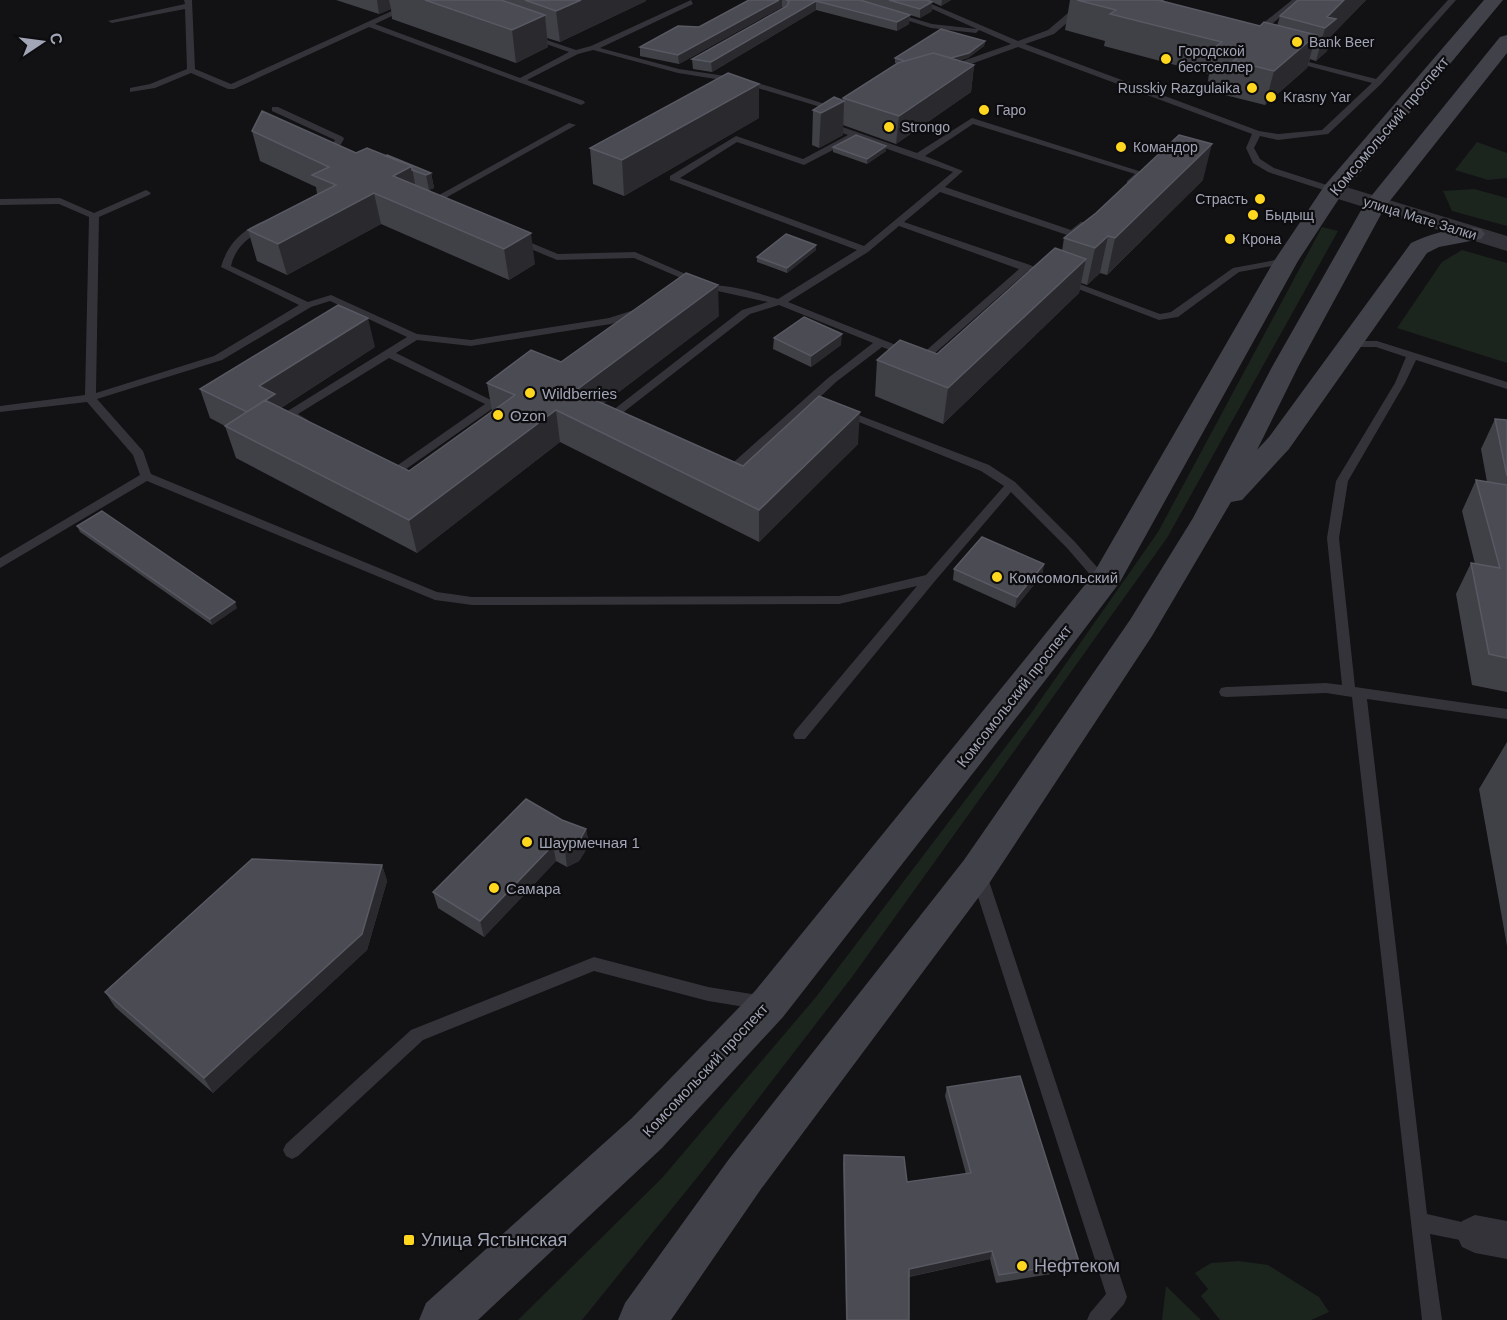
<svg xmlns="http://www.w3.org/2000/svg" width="1507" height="1320" viewBox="0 0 1507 1320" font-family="Arial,sans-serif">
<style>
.green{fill:#1c241e}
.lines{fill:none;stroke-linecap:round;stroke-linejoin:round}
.service{fill:#333339;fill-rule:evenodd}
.minor{fill:#333339;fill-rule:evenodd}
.tertiary{fill:#333339;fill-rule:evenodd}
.secondary{fill:#41414a;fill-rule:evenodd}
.wall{fill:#404147}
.shaded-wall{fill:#29292e}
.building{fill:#4b4b53;stroke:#585963;stroke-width:1.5}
.poi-dot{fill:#ffd71f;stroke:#0d0d0f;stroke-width:2}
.labels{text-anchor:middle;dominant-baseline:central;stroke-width:4.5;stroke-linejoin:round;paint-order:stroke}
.far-poi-label{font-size:14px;fill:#a2a5b6;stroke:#0d0d0f;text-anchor:start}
.far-street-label{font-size:14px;fill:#a2a5b6;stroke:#0d0d0f}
.street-label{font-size:15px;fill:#a2a5b6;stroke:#0d0d0f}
.poi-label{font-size:15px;fill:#a2a5b6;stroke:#0d0d0f;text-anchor:start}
.near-poi-label{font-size:18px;fill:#a2a5b6;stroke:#0d0d0f;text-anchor:start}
</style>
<rect width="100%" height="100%" fill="#121214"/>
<!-- green -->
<path class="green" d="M1477 142 1507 153V178L1488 180 1455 170Z
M1474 189 1507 198V226L1452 211 1443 191Z
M1322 227 1338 231 1167 538 852 977 704 1169 582 1320H518L662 1178 816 997 1032 712 1158 532Z
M1462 250 1507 263V363L1397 328 1442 262Z
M1239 1261 1268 1265 1319 1297 1329 1312 1311 1320H1220L1201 1296 1208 1289 1195 1273 1211 1263Z
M1166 1286 1201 1320H1162Z"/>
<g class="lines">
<!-- service -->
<path class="service" d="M184 0H192L195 69 231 84 416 0H426L375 24 520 78 569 52 529 38V34L576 50 591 46 691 0 693 4 600 48 679 69 745 79 841 109 837 112 741 83 678 73 593 50 578 54 527 80 584 101 585 103 581 105 369 27 234 89H228L191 73 155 88 130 92V88L150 84 187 69 185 9 112 23 108 21 185 4Z
M912 0H922L1018 41 1048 30 1074 8 1072 0H1080L1081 11 1054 34 1025 44 1259 131 1278 134 1322 130 1372 83 1289 61V57L1376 79 1448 0H1456L1381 84 1328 134 1278 140 1260 136 1254 148 1260 159 1274 168 1336 188V192L1333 193 1268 172 1253 163 1246 148 1252 134 1018 47 952 71H946V67L1011 44 979 30 976 33 931 28 888 14 892 12 932 24 977 29Z
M1292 0H1300L1257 37H1251V33Z
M272 107H278L343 137 344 139 335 154 338 156 337 158 326 155 335 140 272 111Z
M972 118 1145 173 1133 185H1127V181L1135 174 973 124 925 156 963 171 945 187 1071 230 1081 222H1087V226L1073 237 940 192 904 222 1030 265 1036 268V272L1028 271 926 361H918L882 347 836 382 819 398 826 403 824 405 813 404 732 476H724L719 472 726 469 828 378 873 343 779 305 750 314 625 411 615 423 605 422V418L617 407 742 310 768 302 713 290 701 294 696 291C713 277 758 294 778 299L857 250 670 180V176L736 136 803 159 848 135 825 127V123L828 122 917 153ZM856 138 953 172 864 246 680 178 737 142 804 165ZM899 226 1019 269 921 355 788 302 868 252Z
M569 123 576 125 440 201 432 199Z
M146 190 151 193 149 195 99 217 96 393 214 356 299 305 221 267C227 245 242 229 264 221L267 222V226C250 237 236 245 231 266L308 302 331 295 417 334 471 340 609 318 637 309H645V313L611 324 471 346 417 340 396 353 499 404 399 474 382 465 388 461 398 465 485 404 389 358 298 414 308 420V424H300L286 416V412L407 337 330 301 311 307 222 360 97 399 143 451 151 474 437 592 472 597 839 596 926 575 1004 486 981 471 839 414 837 412 843 409 989 465 1015 482 1075 542 1110 582 1104 586 1099 585 1067 548 1011 492 935 581 805 739H795L793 735 795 731 917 586 839 604 472 605 435 600 147 481 0 568V558L140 475 133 455 87 402 0 412V406L85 395 89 217 59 204 0 205V199L60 198 94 213Z
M517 237 558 254 635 252 704 282 703 284H695L634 258 557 260 514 242 512 240Z
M1286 258 1291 261 1289 263 1239 272 1178 317 1159 320 1060 282 1061 280H1069L1160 314 1171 312 1233 268Z
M1377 341 1507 382V389L1416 360 1405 383 1348 481 1339 538 1355 687 1507 709V719L1367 699 1427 1214 1475 1225 1482 1227 1484 1234 1482 1241 1475 1243 1430 1234 1442 1320H1422L1352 697 1326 693 1226 697 1221 696 1219 692 1221 688 1226 687 1326 683 1342 685 1327 538 1336 481 1395 383 1406 357 1376 347H1351L1346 344 1351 341Z
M979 869 984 870 987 875 1127 1297 1124 1304 1110 1320H1087L1090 1313 1106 1294 971 875 974 870Z
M594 957 708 987 764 996 770 998 772 1003 770 1008 764 1010 708 1001 594 971 423 1040 298 1156 292 1159 286 1156 283 1150 286 1144 411 1030Z"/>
<!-- minor -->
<path class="minor" d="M1475 1215 1507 1221V1259L1475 1253 1462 1247 1456 1234 1462 1221Z"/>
<!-- tertiary -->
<path class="tertiary" d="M1333 183 1507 236V251L1325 195 1322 190 1325 185Z"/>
<!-- secondary -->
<path class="secondary" d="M1484 0H1503L1342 194 1298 261 1120 582 1058 664 783 1017 662 1148 478 1320H419L426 1303 632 1118 755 991 1034 648 1092 576 1274 261 1325 185Z
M1507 35V53L1385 207 1298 367 1257 450 1269 437 1411 243C1430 234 1460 224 1481 229L1485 234 1481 239 1439 247 1427 253 1289 449 1242 500 1231 502 1152 636 990 882 761 1189 671 1320H618L625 1303 729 1159 964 860 1130 620 1193 518 1272 367 1364 205 1500 37Z"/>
</g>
<!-- wall -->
<path class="wall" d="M336 0H646V1L560 42 547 38 548 47 516 63 392 19 391 9 379 14Z
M749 0H927L932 11 920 18 910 15 909 24 897 31 816 10 712 72 693 69 692 59 784 8 782 7 679 64 640 56V47L699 27Z
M928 0H951L941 6Z
M1070 0H1164V2L1260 26H1277L1280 16 1298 0H1366L1331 36 1327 51 1316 61 1310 59 1307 68 1265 105 1225 95 1227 89 1208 81 1209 74 1104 46 1105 41 1065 30Z
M985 41 984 46 968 58 958 61 974 65 971 92 896 144 843 125V135L819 148 812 145 813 110 843 100V98L897 63H895V58Z
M759 118 624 196 593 184 590 148Z
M252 131 356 153 431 173 434 188 429 190 535 264 509 280 381 224 287 275 257 261 248 230 317 194 316 187 260 161Z
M886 146V151L867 164 833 152V147Z
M1203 180 1107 275 1100 273 1087 285 1081 283 1079 293 943 424 875 396 877 360 937 354 1062 251 1064 238Z
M816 250 787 273 757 262V257Z
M719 316 603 404 743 466 858 444 759 542 560 442 417 553 236 458 225 426 210 418 200 389 375 347 281 408 409 471 492 411 487 383Z
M774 338 841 345 811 367 773 349Z
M1495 419 1507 420V692L1472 685 1456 594 1471 563 1475 564 1462 511 1476 480 1487 482 1481 449Z
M77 526 237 608 212 625 80 532Z
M1044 564 1042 575 1015 608 953 580 954 569Z
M1507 742V946L1479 789Z
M562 820 586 829 589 845 579 861 567 867 556 861 484 937 438 908 433 892Z
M382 865 387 881 367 950 213 1093 115 1007 105 992Z
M947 1087 1079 1262 1075 1270 996 1283 990 1259 909 1277V1320H846L843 1164 844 1155 907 1182 966 1174 945 1096Z"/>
<!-- shaded-wall -->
<path class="shaded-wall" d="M377 0H389L391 9 379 14Z
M581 0H646V1L560 42 556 11Z
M779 0H782V7L679 64 678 55Z
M942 0H951L941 6Z
M1344 0H1366L1331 36 1327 51 1316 61 1325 28 1327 17Z
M816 1V10L712 72 711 62Z
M932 2V11L920 18V9Z
M545 15 548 47 516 63 512 30Z
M910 15 909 24 897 31V22Z
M1316 35 1307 68 1265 105 1274 71Z
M985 41 984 46 968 58 924 71Z
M974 65 971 92 896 144 899 116Z
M759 84V118L624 196 622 160Z
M844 101 843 135 819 148 821 113Z
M1212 144 1203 180 1107 275 1115 238Z
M886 146V151L867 164V159Z
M412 166 417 197 393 176Z
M431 173 434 188 429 190 426 175Z
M374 193 381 224 287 275 278 244Z
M531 233 535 264 509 280 504 249Z
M1108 236 1100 273 1087 285 1095 248Z
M816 245V250L787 273V268Z
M1086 259 1079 293 943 424 948 388Z
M718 285 719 316 579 422 575 391Z
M368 318 375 347 279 409 256 442 259 386Z
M842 334 841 345 811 367V356Z
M556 410 560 442 417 553 409 520Z
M860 412 858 444 759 542V510Z
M1044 564 1042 575 1015 608 1017 597Z
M235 602 237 608 212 625 210 619Z
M586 829 589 845 579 861 567 867 565 851Z
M553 845 556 861 484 937 480 921Z
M382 865 387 881 367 950 213 1093 204 1078Z
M992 1251 990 1259 907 1277 909 1269Z"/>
<!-- building -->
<path class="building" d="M425 0H501L545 15 512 30Z
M525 0H581L556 11Z
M749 0H779L678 55 640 47 678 26 699 27Z
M786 0H860L910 15 897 22 816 1 711 62 692 59 787 6 789 1Z
M889 0H927L932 2 920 9Z
M1077 0H1158L1260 26 1264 22 1316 35 1274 71 1233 61 1240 57 1215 47 1222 42 1110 14 1116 10Z
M1298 0H1344L1327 17 1336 19 1325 28 1280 16Z
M941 29 985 41 969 53 951 58 933 53 905 61 895 58Z
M933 53 974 65 899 116 843 98 898 63Z
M728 73 759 84 622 160 590 148Z
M834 97 844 101 821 113 813 110Z
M262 111 356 153 367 148 412 166 393 176 531 233 504 249 374 193 278 244 248 230 336 185 312 175 329 167 252 131Z
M856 135 886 146 867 159 833 147Z
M1179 135 1212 144 1115 238 1108 236 1095 248 1064 238 1096 213Z
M387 155 431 173 426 175 412 170V166L385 156Z
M786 234 816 245 787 268 757 257Z
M1055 248 1086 259 948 388 877 360 900 340 937 354Z
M686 273 718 285 575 391 743 466 819 396 860 412 759 510 556 410 409 520 225 426 265 400 409 471 515 395 487 383 531 350 561 362Z
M338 305 368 318 259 386 275 394 247 412 200 389Z
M804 317 842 334 811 356 774 338Z
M1495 419 1507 420V476Z
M1476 480 1507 485V658L1489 654 1471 563 1500 568Z
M102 511 235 602 210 619 77 526Z
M982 537 1044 564 1017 597 954 569Z
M526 799 562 820 586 829 577 845 565 851 553 845 480 921 433 892Z
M252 859 382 865 362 934 204 1078 105 992Z
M1020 1076 1079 1262 999 1275 992 1251 909 1269V1320H847L844 1155 904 1157 907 1182 971 1173 947 1087Z"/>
<!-- markers -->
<g class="poi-dot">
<circle cx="1297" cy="42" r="6"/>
<circle cx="1166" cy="59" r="6"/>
<circle cx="1252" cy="88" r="6"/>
<circle cx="1271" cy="97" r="6"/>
<circle cx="984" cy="110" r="6"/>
<circle cx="889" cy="127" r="6"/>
<circle cx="1121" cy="147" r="6"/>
<circle cx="1260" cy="199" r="6"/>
<circle cx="1253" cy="215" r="6"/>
<circle cx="1230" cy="239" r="6"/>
<circle cx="530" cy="393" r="6"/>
<circle cx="498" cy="415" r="6"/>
<circle cx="997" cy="577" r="6"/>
<circle cx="527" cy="842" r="6"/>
<circle cx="494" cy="888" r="6"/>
<rect x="403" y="1234" width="12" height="12" rx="3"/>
<circle cx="1022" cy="1266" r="6"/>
</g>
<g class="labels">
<!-- far-poi labels -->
<g class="far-poi-label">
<text x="1309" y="42">Bank Beer</text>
<text x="1178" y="51">Городской<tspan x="1178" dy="16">бестселлер</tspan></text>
<text x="1240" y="88" text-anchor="end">Russkiy Razgulaika</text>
<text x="1283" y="97">Krasny Yar</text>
<text x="996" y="110">Гаро</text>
<text x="901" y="127">Strongo</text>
<text x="1133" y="147">Командор</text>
<text x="1248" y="199" text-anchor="end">Страсть</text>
<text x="1265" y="215">Быдыщ</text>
<text x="1242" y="239">Крона</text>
</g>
<!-- far-street labels -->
<g class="far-street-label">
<text transform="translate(1420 218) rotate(17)">улица Мате Залки</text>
</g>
<!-- street labels -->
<g class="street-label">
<text transform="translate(1389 126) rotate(-50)">Комсомольский проспект</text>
<text transform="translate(1014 696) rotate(-52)">Комсомольский проспект</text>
<text transform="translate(705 1070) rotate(-47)">Комсомольский проспект</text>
</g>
<!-- poi labels -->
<g class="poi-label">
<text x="542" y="393">Wildberries</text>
<text x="510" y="415">Ozon</text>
<text x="1009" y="577">Комсомольский</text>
<text x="539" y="842">Шаурмечная 1</text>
<text x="506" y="888">Самара</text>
</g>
<!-- near-poi labels -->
<g class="near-poi-label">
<text x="421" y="1240">Улица Ястынская</text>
<text x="1034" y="1266">Нефтеком</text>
</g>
</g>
<!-- north arrow -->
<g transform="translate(42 42) rotate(77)" stroke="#0d0d0f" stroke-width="4.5" paint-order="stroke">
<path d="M0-4.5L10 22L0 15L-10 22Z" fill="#a2a5b6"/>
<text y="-9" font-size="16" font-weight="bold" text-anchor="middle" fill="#a2a5b6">С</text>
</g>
</svg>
